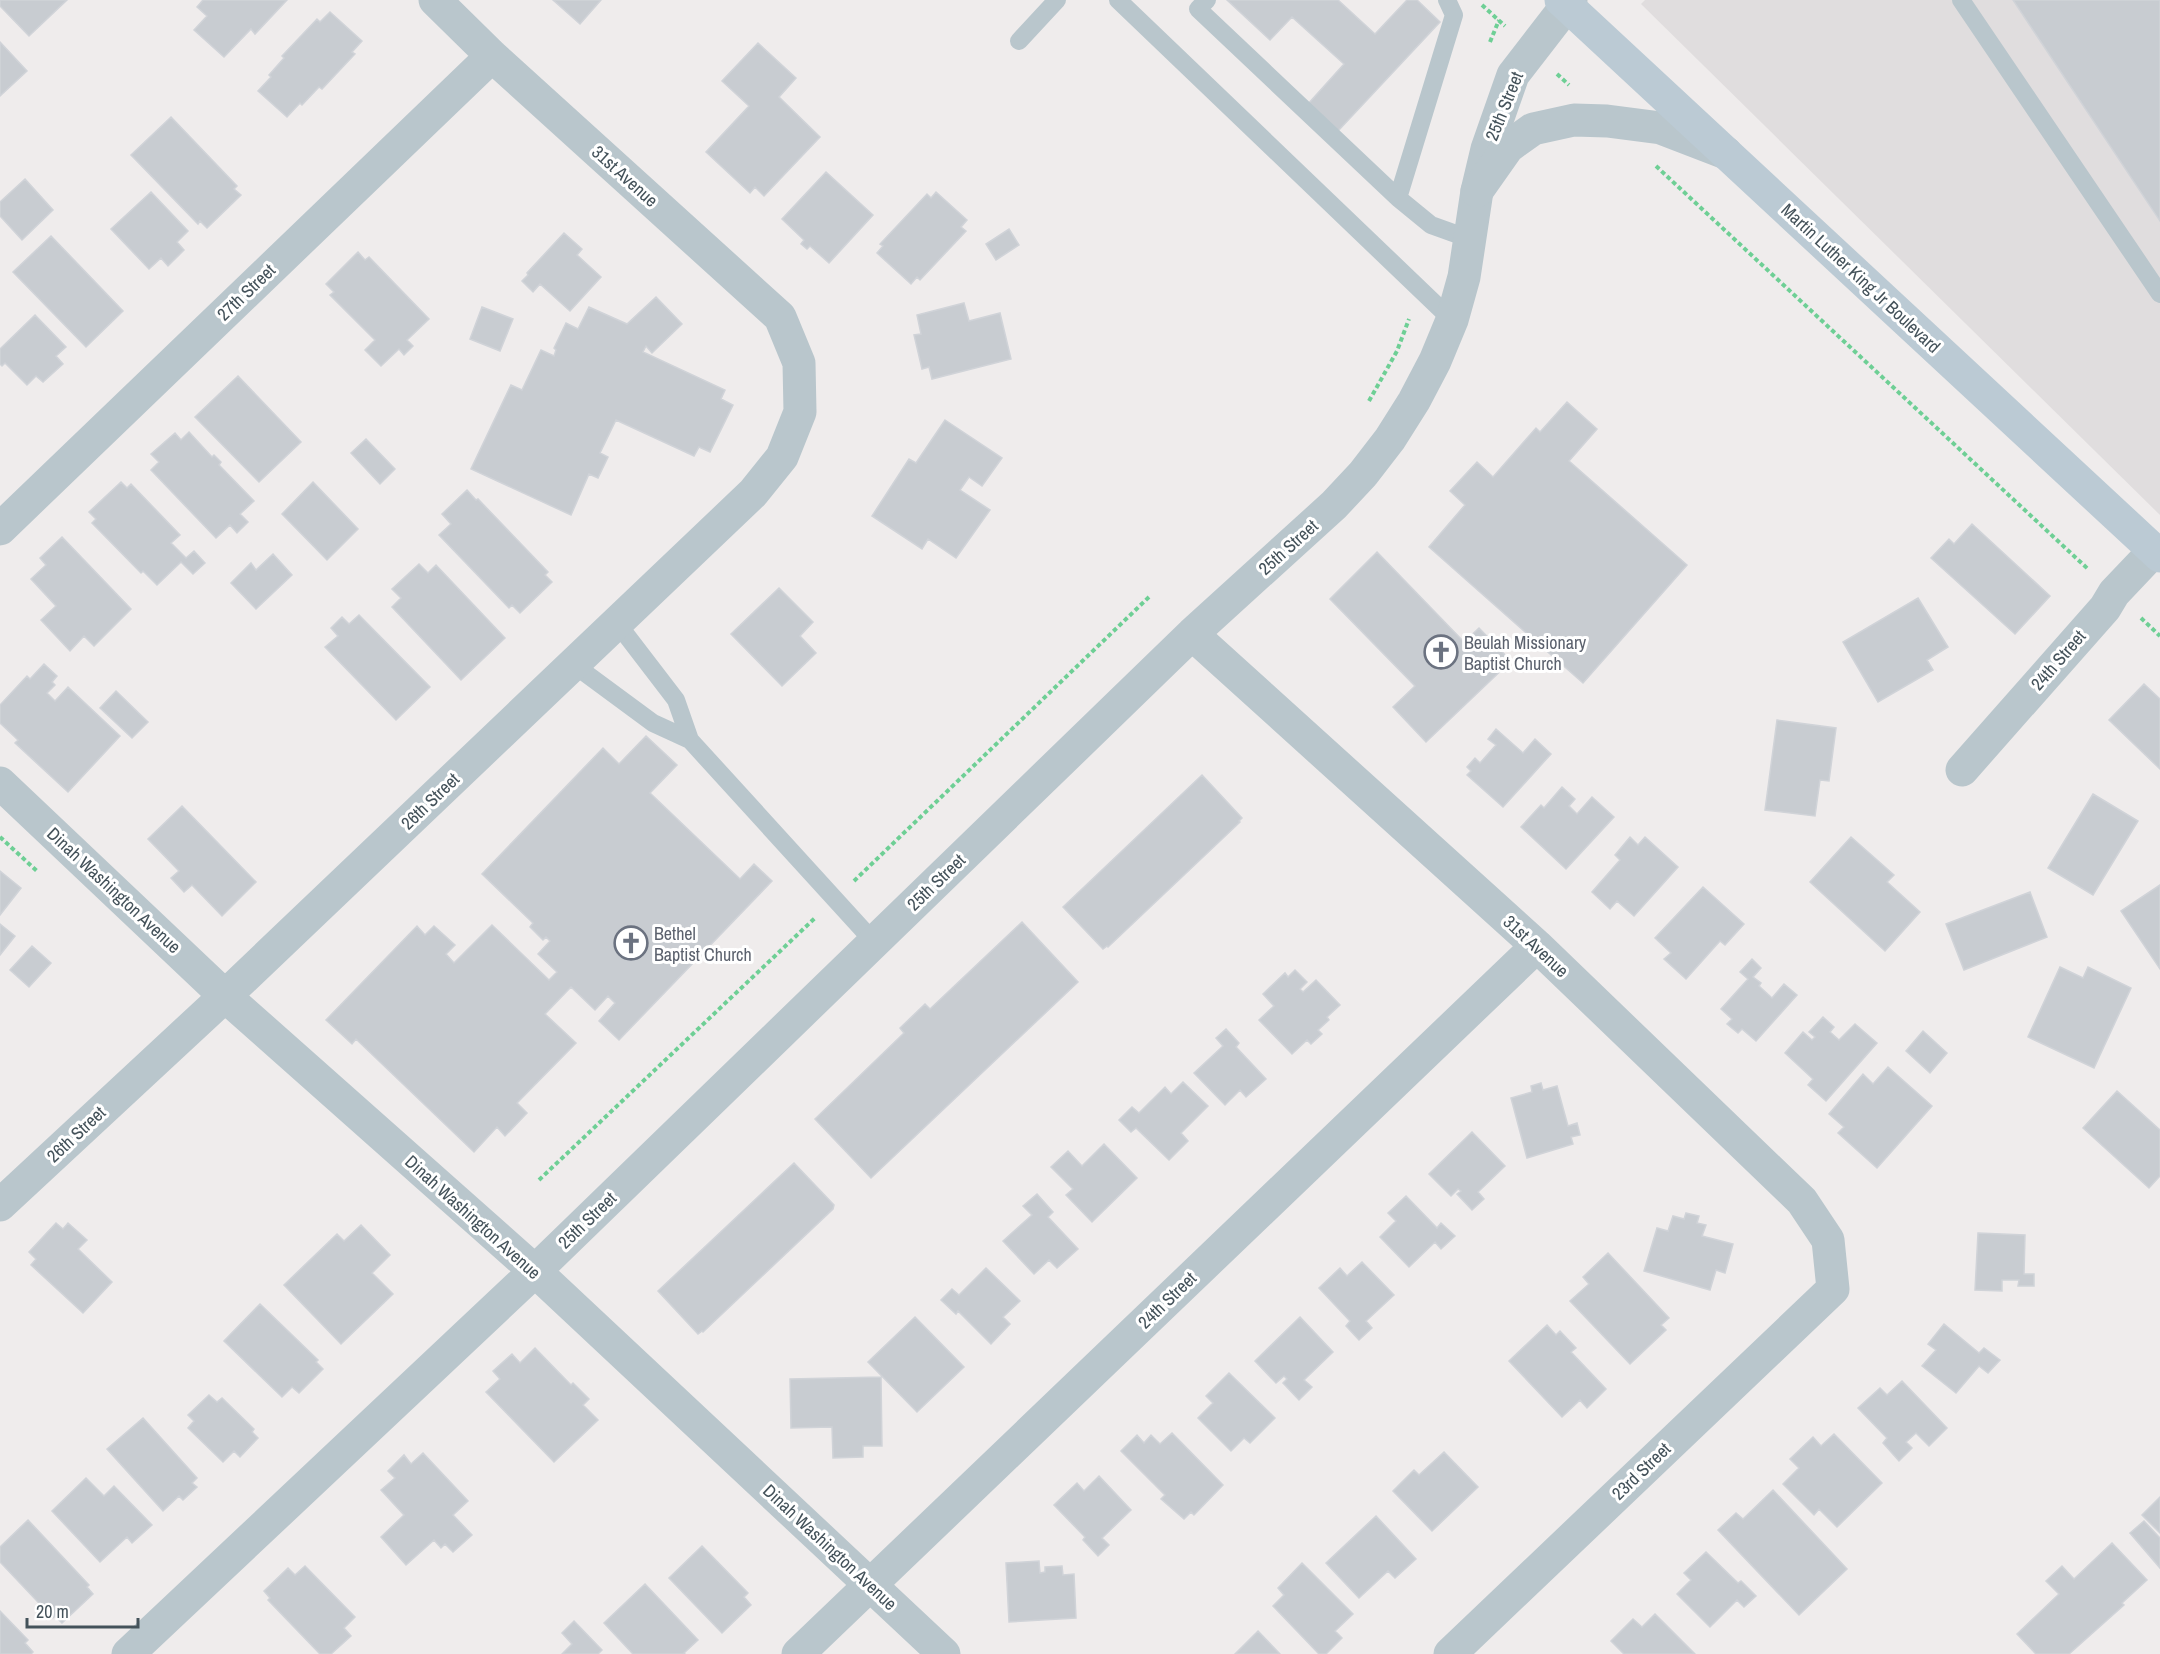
<svg xmlns="http://www.w3.org/2000/svg" width="2160" height="1654" viewBox="0 0 2160 1654" font-family="'Archivo Narrow',sans-serif">
<style>
.education{fill:#e0ddde}
.building{fill:#c8ccd1;stroke:#d0d3d8;stroke-width:1.5}
.lines{fill:none;stroke-linecap:round;stroke-linejoin:round}
.path{stroke:#6ecf95;stroke-width:4;stroke-dasharray:4.5 3;stroke-linecap:butt}
.service{stroke:#b9c6cc;stroke-width:18}
.minor{stroke:#b9c6cc;stroke-width:33}
.tertiary{stroke:#b9c6cc;stroke-width:33}
.secondary{stroke:#bbcad4;stroke-width:33}
.labels{text-anchor:middle;dominant-baseline:central;stroke-width:6;stroke-linejoin:round;paint-order:stroke}
.street-label{font-size:18px;fill:#44525a;stroke:#fff}
.worship-label{font-size:18px;fill:#5b616d;stroke:#fff;text-anchor:start}
</style>
<rect width="100%" height="100%" fill="#efecec"/>
<!-- education -->
<path class="education" d="M1645 0H2160V515L1641 4Z"/>
<!-- building -->
<path class="building" d="M0 0H67L29 36 0 6Z
M203 0H287L255 34 251 29 224 57 194 30 207 16 197 7Z
M553 0H601L580 24Z
M1227 0H1338L1375 34 1407 0H1417L1440 22 1338 131 1308 104 1344 64 1292 17 1270 40Z
M2013 0H2160V221Z
M330 12 362 41 352 52 355 54 322 89 319 87 302 105 300 103 287 117 258 91 271 77 269 75 284 58 282 56 317 19 320 22Z
M0 42 27 71 0 96Z
M758 43 796 78 779 97 820 137 764 196 755 187 750 193 706 152 749 106 722 81Z
M171 117 237 186 234 189 241 195 207 228 200 221 198 224 131 155Z
M826 172 873 215 829 263 810 246 807 249 801 244 804 240 782 219Z
M25 179 53 210 22 240 0 216V202Z
M151 192 188 231 177 242 184 250 168 266 161 258 149 269 111 229Z
M936 192 967 220 961 227 966 231 920 280 917 277 911 284 877 253 883 246 880 244 927 194 931 198Z
M1009 229 1019 245 996 260 986 244Z
M564 233 582 249 577 255 601 277 570 311 540 284 533 292 522 281 528 275 527 273Z
M51 236 123 311 86 347 13 272Z
M358 252 365 260 369 257 429 319 407 340 413 346 404 355 399 349 381 366 365 350 375 340 330 295 334 292 326 284Z
M656 297 682 324 652 353 646 346 643 352 725 390 721 399 733 405 710 452 699 447 694 456 616 420 600 453 608 457 598 478 589 474 571 515 471 469 511 385 522 390 541 350 554 356 556 350 554 348 566 323 578 329 589 307 627 324Z
M964 303 969 321 1000 313 1011 359 932 379 929 367 922 369 914 335 921 334 917 315Z
M482 307 513 319 500 351 470 339Z
M35 315 66 347 56 356 63 364 43 382 36 376 27 385 5 363 2 366 0 364V349Z
M238 376 301 442 259 482 195 417Z
M1567 402 1597 429 1569 461 1687 565 1583 683 1429 547 1465 505 1450 491 1477 462 1493 477 1536 428 1540 432Z
M945 420 1002 458 982 486 969 477 960 490 990 510 956 558 928 539 922 549 872 516 909 459 916 463Z
M189 432 212 457 214 455 221 462 219 465 254 501 240 514 248 522 237 533 230 525 216 538 151 470 159 462 151 454 175 433 181 440Z
M366 439 395 469 380 484 351 453Z
M121 482 127 488 131 484 180 535 171 543 186 558 194 551 205 563 193 574 181 562 157 585 143 571 141 573 92 523 96 519 89 512Z
M313 482 358 529 327 560 282 514Z
M467 490 476 500 478 499 548 572 545 575 552 582 520 613 512 605 509 608 439 535 451 524 442 514Z
M1972 524 2050 596 2015 634 1931 558 1949 539 1954 544Z
M62 537 131 609 94 646 84 636 70 651 41 620 56 606 31 579 46 565 40 558Z
M1377 552 1464 642 1479 628 1511 661 1426 742 1393 707 1415 686 1330 599Z
M273 554 292 575 256 609 231 583 251 563 256 570Z
M419 564 428 573 436 565 505 638 461 680 392 607 401 598 392 589Z
M779 588 813 622 800 636 816 653 782 686 731 634Z
M1918 598 1948 647 1927 660 1933 670 1878 702 1843 642Z
M359 615 430 687 396 720 325 647 338 636 331 628 342 617 349 624Z
M44 664 57 676 52 682 55 685 47 693 55 701 68 687 120 736 68 792 15 743 18 740 0 723V705L27 676 30 679Z
M2144 684 2160 699V769L2109 720Z
M116 691 148 722 132 738 100 708Z
M1777 720 1836 728 1829 781 1820 780 1815 816 1765 810Z
M1496 729 1523 753 1535 739 1551 754 1503 807 1467 775 1471 771 1467 767 1475 758 1480 763 1496 745 1488 739Z
M646 736 677 765 650 793 740 879 754 864 772 881 619 1040 599 1021 615 1003 608 996 595 1010 571 987 545 1014 576 1043 517 1103 527 1113 505 1136 497 1127 474 1152 356 1039 352 1044 326 1020 417 926 425 935 434 926 455 945 446 954 454 963 492 925 549 980 557 972 538 954 550 941 546 937 543 940 530 927 533 923 482 874 603 748 619 764Z
M1202 775 1242 818 1239 821 1240 822 1108 947 1107 946 1103 949 1063 907Z
M1562 787 1575 799 1569 806 1577 814 1592 797 1614 817 1566 869 1521 827 1541 805 1544 808Z
M2093 794 2138 821 2093 895 2048 868Z
M182 806 256 882 222 916 192 885 184 892 171 878 179 871 148 839Z
M1630 837 1638 845 1645 837 1678 867 1634 916 1617 901 1610 909 1592 892 1620 860 1615 855Z
M1851 837 1894 875 1887 882 1920 912 1885 951 1810 882Z
M0 871 21 888 0 915Z
M2160 885V969L2121 911Z
M1703 887 1744 924 1725 945 1720 941 1686 979 1664 959 1671 953 1655 938Z
M2030 892 2047 937 1964 970 1946 924Z
M1022 922 1078 982 871 1178 815 1119 904 1033 900 1028 925 1004 930 1009Z
M0 924 15 936 0 955Z
M32 946 51 963 29 987 10 970Z
M1752 959 1761 968 1753 977 1761 983 1759 986 1772 998 1784 984 1797 995 1756 1041 1742 1029 1738 1033 1727 1024 1732 1019 1721 1009 1748 979 1740 972Z
M2060 967 2083 978 2088 967 2131 988 2094 1068 2028 1037Z
M1295 970 1307 982 1300 989 1303 992 1316 980 1340 1005 1327 1017 1329 1020 1318 1030 1322 1034 1311 1044 1307 1040 1292 1054 1259 1020 1274 1006 1263 994 1285 973 1288 977Z
M1823 1017 1834 1027 1830 1032 1839 1040 1855 1024 1877 1043 1826 1101 1808 1085 1813 1079 1785 1053 1803 1032 1812 1040 1815 1037 1809 1032Z
M1226 1029 1239 1043 1236 1047 1266 1079 1246 1097 1240 1090 1225 1105 1194 1073 1223 1046 1216 1038Z
M1923 1031 1947 1053 1930 1073 1906 1051Z
M1888 1067 1932 1106 1877 1168 1838 1133 1844 1127 1829 1114 1863 1074 1873 1084Z
M1183 1082 1208 1106 1181 1133 1188 1141 1169 1160 1136 1128 1131 1132 1119 1120 1132 1107 1139 1113 1165 1087 1171 1094Z
M1541 1083 1543 1090 1557 1086 1568 1126 1577 1123 1580 1135 1571 1137 1573 1144 1527 1158 1511 1098 1532 1092 1531 1086Z
M2117 1091 2160 1130V1176L2149 1188 2083 1128Z
M1472 1132 1505 1166 1478 1192 1484 1199 1472 1210 1457 1194 1461 1191 1458 1189 1451 1196 1429 1174Z
M1104 1144 1137 1178 1092 1222 1066 1195 1073 1189 1051 1167 1068 1151 1082 1166Z
M794 1163 834 1205 833 1209 703 1332 702 1331 698 1334 658 1291Z
M1037 1194 1053 1212 1048 1217 1078 1249 1057 1268 1049 1260 1034 1274 1003 1241 1032 1215 1023 1206Z
M1406 1196 1437 1228 1441 1223 1455 1236 1441 1249 1435 1242 1409 1267 1380 1237 1396 1221 1388 1213Z
M1686 1213 1699 1216 1697 1223 1706 1225 1702 1236 1733 1244 1725 1273 1716 1270 1710 1290 1644 1271 1657 1228 1668 1231 1673 1216 1684 1219Z
M56 1223 63 1229 68 1223 87 1240 78 1249 112 1282 83 1313 31 1265 36 1259 29 1252Z
M361 1225 390 1255 372 1273 393 1294 341 1344 284 1285 337 1234 344 1241Z
M1978 1233 2025 1235 2024 1274H2034V1286H2018L2019 1280H2002V1291L1975 1290Z
M1608 1253 1669 1318 1661 1325 1666 1330 1630 1364 1570 1301 1589 1284 1583 1277Z
M1362 1262 1394 1295 1366 1321 1372 1328 1359 1340 1346 1326 1350 1321 1319 1288 1340 1268 1347 1276Z
M986 1268 1020 1301 1003 1317 1010 1324 991 1344 958 1311 956 1314 941 1300 952 1289 959 1295Z
M260 1304 318 1360 316 1362 323 1369 299 1393 292 1387 282 1397 224 1341Z
M915 1317 964 1367 917 1412 868 1362Z
M1300 1317 1333 1352 1304 1380 1312 1387 1299 1400 1283 1383 1287 1379 1284 1376 1276 1383 1255 1361Z
M1944 1324 1979 1353 1984 1348 2000 1360 1988 1373 1979 1366 1956 1393 1922 1366 1936 1350 1928 1344Z
M1547 1325 1556 1335 1560 1331 1576 1348 1571 1352 1606 1389 1587 1408 1580 1400 1562 1417 1509 1361Z
M535 1348 571 1385 573 1383 589 1399 583 1405 598 1420 554 1462 486 1392 500 1379 493 1371 512 1354 520 1363Z
M1229 1373 1275 1418 1250 1443 1244 1438 1231 1451 1198 1418 1213 1403 1206 1396Z
M881 1377 882 1446H863V1457L833 1458 832 1427 791 1428 790 1379Z
M1902 1381 1947 1428 1929 1446 1916 1433 1906 1442 1912 1448 1899 1461 1883 1443 1887 1438 1858 1408 1880 1388 1887 1395Z
M209 1395 217 1402 222 1398 254 1429 252 1432 258 1438 240 1457 234 1451 223 1462 188 1428 194 1421 188 1415Z
M143 1418 197 1478 192 1483 197 1487 183 1500 179 1496 163 1511 107 1449Z
M1172 1433 1223 1485 1194 1515 1191 1512 1184 1519 1161 1499 1165 1495 1121 1451 1137 1435 1144 1443 1151 1435 1160 1444Z
M1834 1434 1882 1483 1837 1527 1819 1509 1814 1515 1783 1484 1799 1468 1790 1459 1813 1437 1821 1446Z
M1444 1452 1478 1487 1432 1531 1393 1491 1414 1470 1419 1475Z
M423 1453 468 1501 453 1515 472 1535 453 1552 445 1544 441 1548 434 1540 406 1565 381 1537 404 1515 381 1490 395 1478 388 1471 404 1455 411 1464Z
M1099 1476 1131 1510 1102 1538 1109 1545 1098 1556 1083 1540 1085 1537 1054 1505 1077 1483 1084 1491Z
M86 1478 104 1496 114 1486 152 1525 132 1543 127 1537 100 1562 52 1511Z
M1773 1490 1847 1569 1799 1615 1718 1530 1736 1513 1743 1519Z
M2160 1497V1533L2142 1515Z
M1376 1516 1416 1559 1395 1578 1388 1571 1359 1598 1326 1563Z
M28 1520 89 1585 87 1587 93 1594 62 1623 55 1616 53 1618 0 1562V1547Z
M2144 1521 2160 1538V1568L2130 1533Z
M2112 1543 2147 1580 2122 1603 2124 1605 2069 1654H2036L2017 1634 2059 1594 2046 1581 2062 1566 2074 1579Z
M702 1546 748 1593 744 1597 751 1605 722 1633 669 1578Z
M1706 1552 1738 1583 1741 1581 1756 1596 1744 1607 1737 1600 1710 1627 1677 1594 1691 1580 1684 1573Z
M1039 1561 1040 1573 1045 1572V1567L1062 1566 1063 1575 1074 1574 1076 1618 1009 1622 1006 1563Z
M1302 1563 1353 1614 1335 1631 1342 1638 1326 1654H1319L1273 1606 1284 1595 1278 1588Z
M305 1566 355 1617 344 1628 351 1636 331 1654H320L268 1600 270 1598 264 1591 288 1568 295 1575Z
M645 1584 698 1640 684 1653 685 1654H633L604 1623Z
M0 1611 28 1640 25 1643 33 1652 31 1654H0Z
M1655 1614 1695 1654H1624L1611 1641 1633 1619 1642 1627Z
M574 1621 602 1650 598 1654H562L572 1644 562 1633Z
M1258 1631 1280 1654H1235Z"/>
<g class="lines">
<!-- path -->
<path class="path" d="M1482 5 1505 26
M1490 42 1499 20
M1557 74 1569 85
M1656 166 2089 570
M1369 401 1397 351 1409 319
M2141 618 2160 636
M0 837 38 872
M854 881 1150 596
M539 1180 816 917"/>
<!-- service -->
<path class="service" d="M1118 0 1452 320
M1207 0 1198 9 1398 198 1431 225 1470 239
M1961 0 2160 294
M1019 41 1057 0
M1398 198 1454 15 1447 0
M573 664 653 723 690 740 676 700 617 623
M690 740 874 942"/>
<!-- minor -->
<path class="minor" d="M0 529 492 56
M1192 634 1537 946 1802 1201 1828 1240 1833 1289 1450 1654
M1962 770 2105 608 2114 593 2154 551
M0 783 225 996 535 1271 944 1654
M0 1205 225 996 753 493 782 457 800 412 799 363 780 317 492 56 435 0
M128 1654 535 1271 1192 634 1334 505 1363 474 1390 439 1414 401 1435 361 1452 320 1464 277 1477 191 1487 149 1513 75 1571 0
M798 1654 1537 946"/>
<!-- tertiary -->
<path class="tertiary" d="M1477 191 1508 147 1533 129 1574 120 1607 121 1661 128 1726 153"/>
<!-- secondary -->
<path class="secondary" d="M1561 0 2160 556"/>
</g>
<!-- icons -->
<defs>
<g id="church-ring" transform="scale(1.725)"><circle r="9.5" fill="#fff" stroke="#6b7280" stroke-width="1.5"/><path d="M-1.2-6h2.4v3.5h3.3v2.4h-3.3V6h-2.4V-.1h-3.3v-2.4h3.3Z" fill="#6b7280"/></g>
</defs>
<g fill-rule="evenodd">
<use href="#church-ring" x="1441" y="652"/>
<use href="#church-ring" x="631" y="943"/>
</g>
<g class="labels">
<!-- street labels -->
<g class="street-label">
<text transform="translate(1504 106) rotate(-68)">25th Street</text>
<text transform="translate(625 176) rotate(42)">31st Avenue</text>
<text transform="translate(1861 278) rotate(43)">Martin Luther King Jr Boulevard</text>
<text transform="translate(246 292) rotate(-44)">27th Street</text>
<text transform="translate(1288 547) rotate(-42)">25th Street</text>
<text transform="translate(2058 660) rotate(-49)">24th Street</text>
<text transform="translate(430 801) rotate(-44)">26th Street</text>
<text transform="translate(936 882) rotate(-44)">25th Street</text>
<text transform="translate(114 890) rotate(43)">Dinah Washington Avenue</text>
<text transform="translate(1536 946) rotate(43)">31st Avenue</text>
<text transform="translate(76 1134) rotate(-43)">26th Street</text>
<text transform="translate(473 1217) rotate(42)">Dinah Washington Avenue</text>
<text transform="translate(587 1220) rotate(-44)">25th Street</text>
<text transform="translate(1167 1300) rotate(-44)">24th Street</text>
<text transform="translate(1641 1471) rotate(-44)">23rd Street</text>
<text transform="translate(830 1547) rotate(43)">Dinah Washington Avenue</text>
</g>
<!-- worship labels -->
<g class="worship-label">
<text x="1464" y="642">Beulah Missionary<tspan x="1464" dy="21">Baptist Church</tspan></text>
<text x="654" y="933">Bethel<tspan x="654" dy="21">Baptist Church</tspan></text>
</g>
</g>
<!-- scale -->
<path d="M27 1618v9h111v-9" fill="none" stroke="#44525a" stroke-width="3"/>
<text x="36" y="1618" font-size="18" fill="#44525a" stroke="#ffffff" stroke-width="4.5" paint-order="stroke">20 m</text>
</svg>
